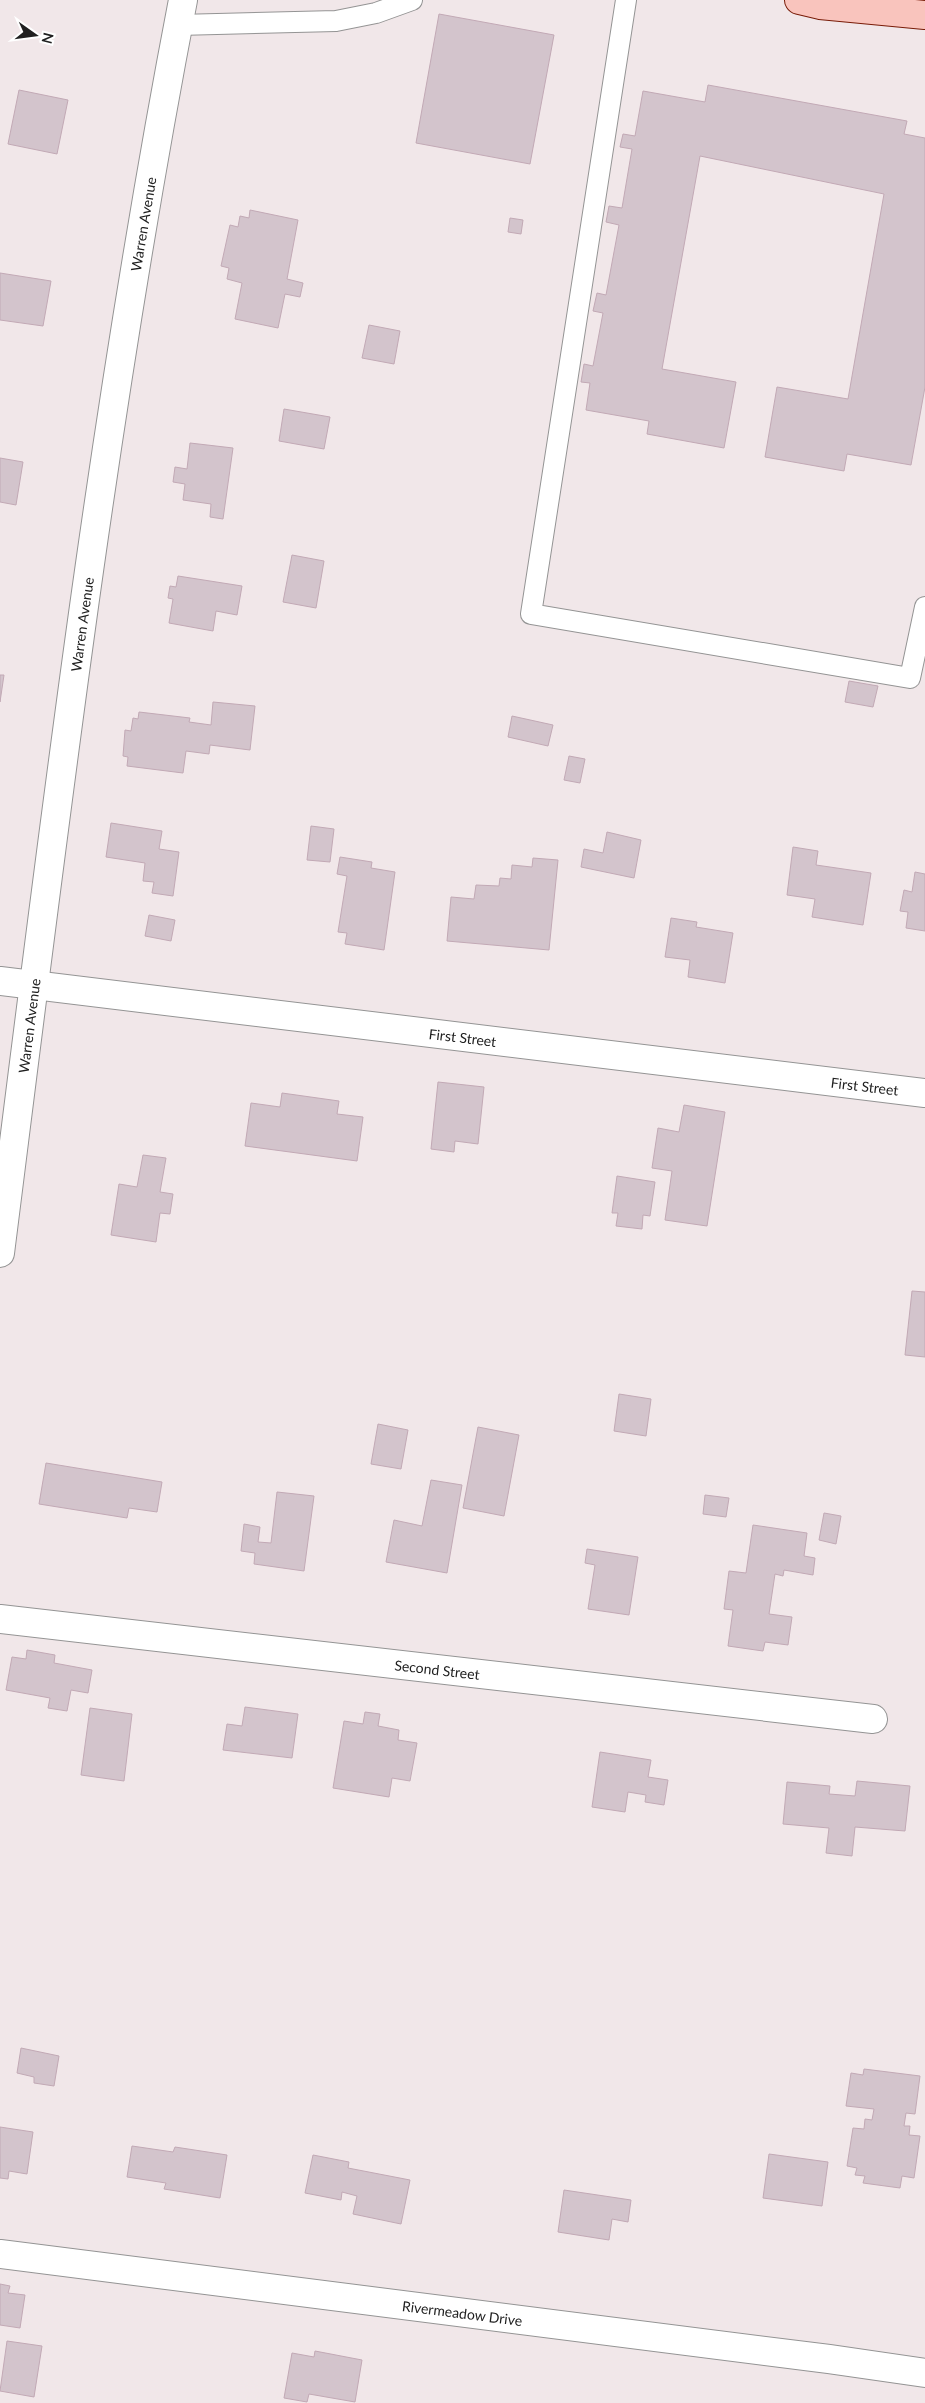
<svg xmlns="http://www.w3.org/2000/svg" width="925" height="2403" viewBox="0 0 925 2403" font-family="Lato,sans-serif">
<style>
.building{fill:#d3c4cc;stroke:#c2a9b5}
.lines{fill:none;stroke-linecap:round;stroke-linejoin:round}
.service-casing{stroke:#949494;stroke-width:22}
.minor-casing{stroke:#949494;stroke-width:30}
.secondary-casing{stroke:#781b07;stroke-width:30}
.service{stroke:#fff;stroke-width:20}
.minor{stroke:#fff;stroke-width:28}
.secondary{stroke:#f9c4bd;stroke-width:28}
.labels{text-anchor:middle;dominant-baseline:central;stroke-width:4;stroke-linejoin:round;paint-order:stroke}
.street-label{font-size:14px;fill:#202020;stroke:#fff}
</style>
<rect width="100%" height="100%" fill="#f1e7e9"/>
<!-- building -->
<path class="building" d="M439 14 554 35 530 164 416 143Z
M708 85 907 121 904 134 925 138V387L911 465 847 454 844 471 765 457 777 387 848 399 884 194 700 156 662 369 736 382 724 448 647 434 649 421 586 410 590 383 581 382 584 364 593 366 603 313 593 311 597 293 606 295 619 225 606 222 609 206 622 208 632 149 620 147 623 134 635 136 643 91 705 102Z
M19 90 68 100 57 154 8 144Z
M250 210 298 220 287 279 303 283 300 297 285 294 278 328 235 319 242 283 227 279 229 268 221 266 230 225 238 227 240 216 249 218Z
M510 218 523 220 521 234 508 232Z
M0 273 51 281 43 326 0 320Z
M369 325 400 331 394 364 362 358Z
M284 409 330 417 324 449 279 441Z
M190 443 233 448 223 519 210 517 211 504 183 500 185 484 173 482 175 467 187 469Z
M0 458 23 462 16 505 0 502Z
M292 555 324 561 316 608 283 602Z
M178 576 242 586 237 615 216 611 213 631 169 623 173 599 168 598 170 586 176 587Z
M0 675H4L0 702Z
M849 681 878 686 873 707 845 702Z
M213 702 255 706 250 750 210 745 209 754 186 751 183 773 127 766 128 757 123 756 125 730 131 731 133 718 138 719 139 712 190 718 189 722 211 725Z
M512 716 553 725 548 746 508 737Z
M569 756 585 759 580 783 564 780Z
M111 823 162 831 159 849 179 852 173 896 152 893 154 882 143 881 145 863 106 857Z
M311 826 334 829 330 862 307 860Z
M607 832 641 840 634 878 581 867 584 849 603 853Z
M793 847 818 851 816 865 871 873 863 925 812 917 815 899 787 895Z
M340 857 372 862 371 868 395 872 384 950 345 944 347 933 338 932 347 876 337 874Z
M533 858 558 860 549 950 447 941 451 897 474 899 476 885 499 886 500 878 511 879 512 865 532 867Z
M915 872 925 874V931L906 928 908 912 900 911 904 890 912 892Z
M149 915 175 920 171 941 145 936Z
M671 918 697 922 696 927 733 933 725 983 688 977 690 960 665 957Z
M438 1082 484 1087 478 1144 455 1141 454 1152 431 1149Z
M282 1093 339 1101 337 1114 363 1117 357 1161 245 1146 251 1103 280 1107Z
M684 1105 725 1112 707 1226 665 1220 672 1171 652 1168 658 1128 679 1132Z
M143 1155 166 1158 160 1192 173 1194 170 1214 160 1213 156 1242 111 1235 119 1184 137 1187Z
M617 1176 655 1182 650 1216 643 1215 642 1229 616 1226 618 1213H612Z
M912 1291 925 1292V1357L905 1355Z
M619 1394 651 1399 646 1436 614 1431Z
M378 1424 408 1430 401 1469 371 1464Z
M478 1427 519 1435 504 1516 463 1508Z
M46 1463 162 1482 157 1512 129 1508 127 1518 39 1504Z
M431 1480 462 1485 447 1573 386 1562 394 1520 422 1526Z
M277 1492 314 1496 304 1571 254 1564 255 1553 241 1551 244 1524 260 1527 258 1542 271 1543Z
M705 1495 729 1498 726 1517 703 1514Z
M824 1513 841 1516 836 1544 819 1540Z
M753 1525 807 1533 804 1556 815 1558 813 1575 784 1570 783 1576 775 1574 769 1614 792 1617 788 1645 765 1642 763 1651 728 1646 733 1610 724 1609 729 1571 746 1573Z
M587 1549 638 1557 629 1615 588 1609 595 1565 585 1563Z
M27 1650 55 1655 54 1663 92 1670 88 1693 71 1690 67 1711 48 1708 50 1698 6 1690 12 1657 26 1659Z
M245 1707 298 1714 292 1758 223 1750 227 1724 242 1726Z
M90 1708 132 1714 124 1781 81 1775Z
M365 1712 380 1714 378 1726 399 1730 398 1740 417 1743 410 1781 392 1778 389 1797 333 1788 344 1721 363 1724Z
M600 1752 651 1760 648 1777 668 1780 664 1805 645 1802 646 1795 628 1792 625 1812 592 1807Z
M857 1781 910 1786 905 1831 855 1827 852 1856 826 1853 829 1828 783 1824 787 1782 830 1786 829 1794 855 1796Z
M21 2048 59 2056 54 2086 34 2083V2077L17 2073Z
M864 2069 920 2076 915 2114 906 2113 904 2126H910L909 2135 920 2136 914 2178 902 2176 900 2188 863 2183 865 2176 855 2175 857 2168 847 2166 853 2128 864 2129 865 2119 872 2120 874 2109 846 2106 851 2073 863 2075Z
M0 2127 33 2132 27 2174 9 2171 8 2179 0 2178Z
M132 2146 173 2152 175 2147 227 2155 220 2198 164 2189 166 2183 127 2177Z
M769 2154 828 2162 822 2206 763 2198Z
M313 2155 349 2162 348 2168 410 2180 401 2224 353 2214 357 2196 342 2192 341 2200 305 2193Z
M564 2190 631 2200 628 2222 612 2219 609 2240 558 2232Z
M0 2284 10 2286 8 2293 25 2295 20 2328 0 2325Z
M7 2341 42 2346 34 2397 0 2391Z
M315 2351 362 2360 355 2402 309 2394 307 2402 284 2398 292 2353 314 2357Z"/>
<g class="lines">
<!-- service casing -->
<g class="service-casing">
<path id="service" d="M626 0 531 614 910 678 925 607
M178 25 336 21 376 13 412 0"/>
</g>
<!-- minor casing -->
<g class="minor-casing">
<g id="minor">
<path id="s1" d="M0 981 925 1093"/>
<path id="s2" d="M0 1253C53 834 103 415 183 0"/>
<path id="s3" d="M0 1619 873 1719"/>
<path id="s4" d="M0 2254 829 2359 925 2373"/>
</g>
</g>
<!-- secondary casing -->
<g class="secondary-casing">
<path id="secondary" d="M799 0 820 5 925 15"/>
</g>
<!-- service -->
<use href="#service" class="service"/>
<!-- minor -->
<use href="#minor" class="minor"/>
<!-- secondary -->
<use href="#secondary" class="secondary"/>
</g>
<g class="labels">
<!-- street labels -->
<g class="street-label">
<text stroke="none"><textPath href="#s2" startOffset="1039">Warren Avenue</textPath></text>
<text stroke="none"><textPath href="#s2" startOffset="634">Warren Avenue</textPath></text>
<text stroke="none"><textPath href="#s2" startOffset="229">Warren Avenue</textPath></text>
<text stroke="none"><textPath href="#s1" startOffset="466">First Street</textPath></text>
<text stroke="none"><textPath href="#s1" startOffset="871">First Street</textPath></text>
<text stroke="none"><textPath href="#s3" startOffset="440">Second Street</textPath></text>
<text stroke="none"><textPath href="#s4" startOffset="466">Rivermeadow Drive</textPath></text>
</g>
</g>
<!-- north arrow -->
<g transform="translate(35 35) rotate(104)" stroke="#ffffff" stroke-width="4" paint-order="stroke">
<path d="M0-4L9 19L0 12L-9 19Z" fill="#202020"/>
<text y="-8" font-size="14" font-weight="bold" text-anchor="middle" fill="#202020">N</text>
</g>
</svg>
